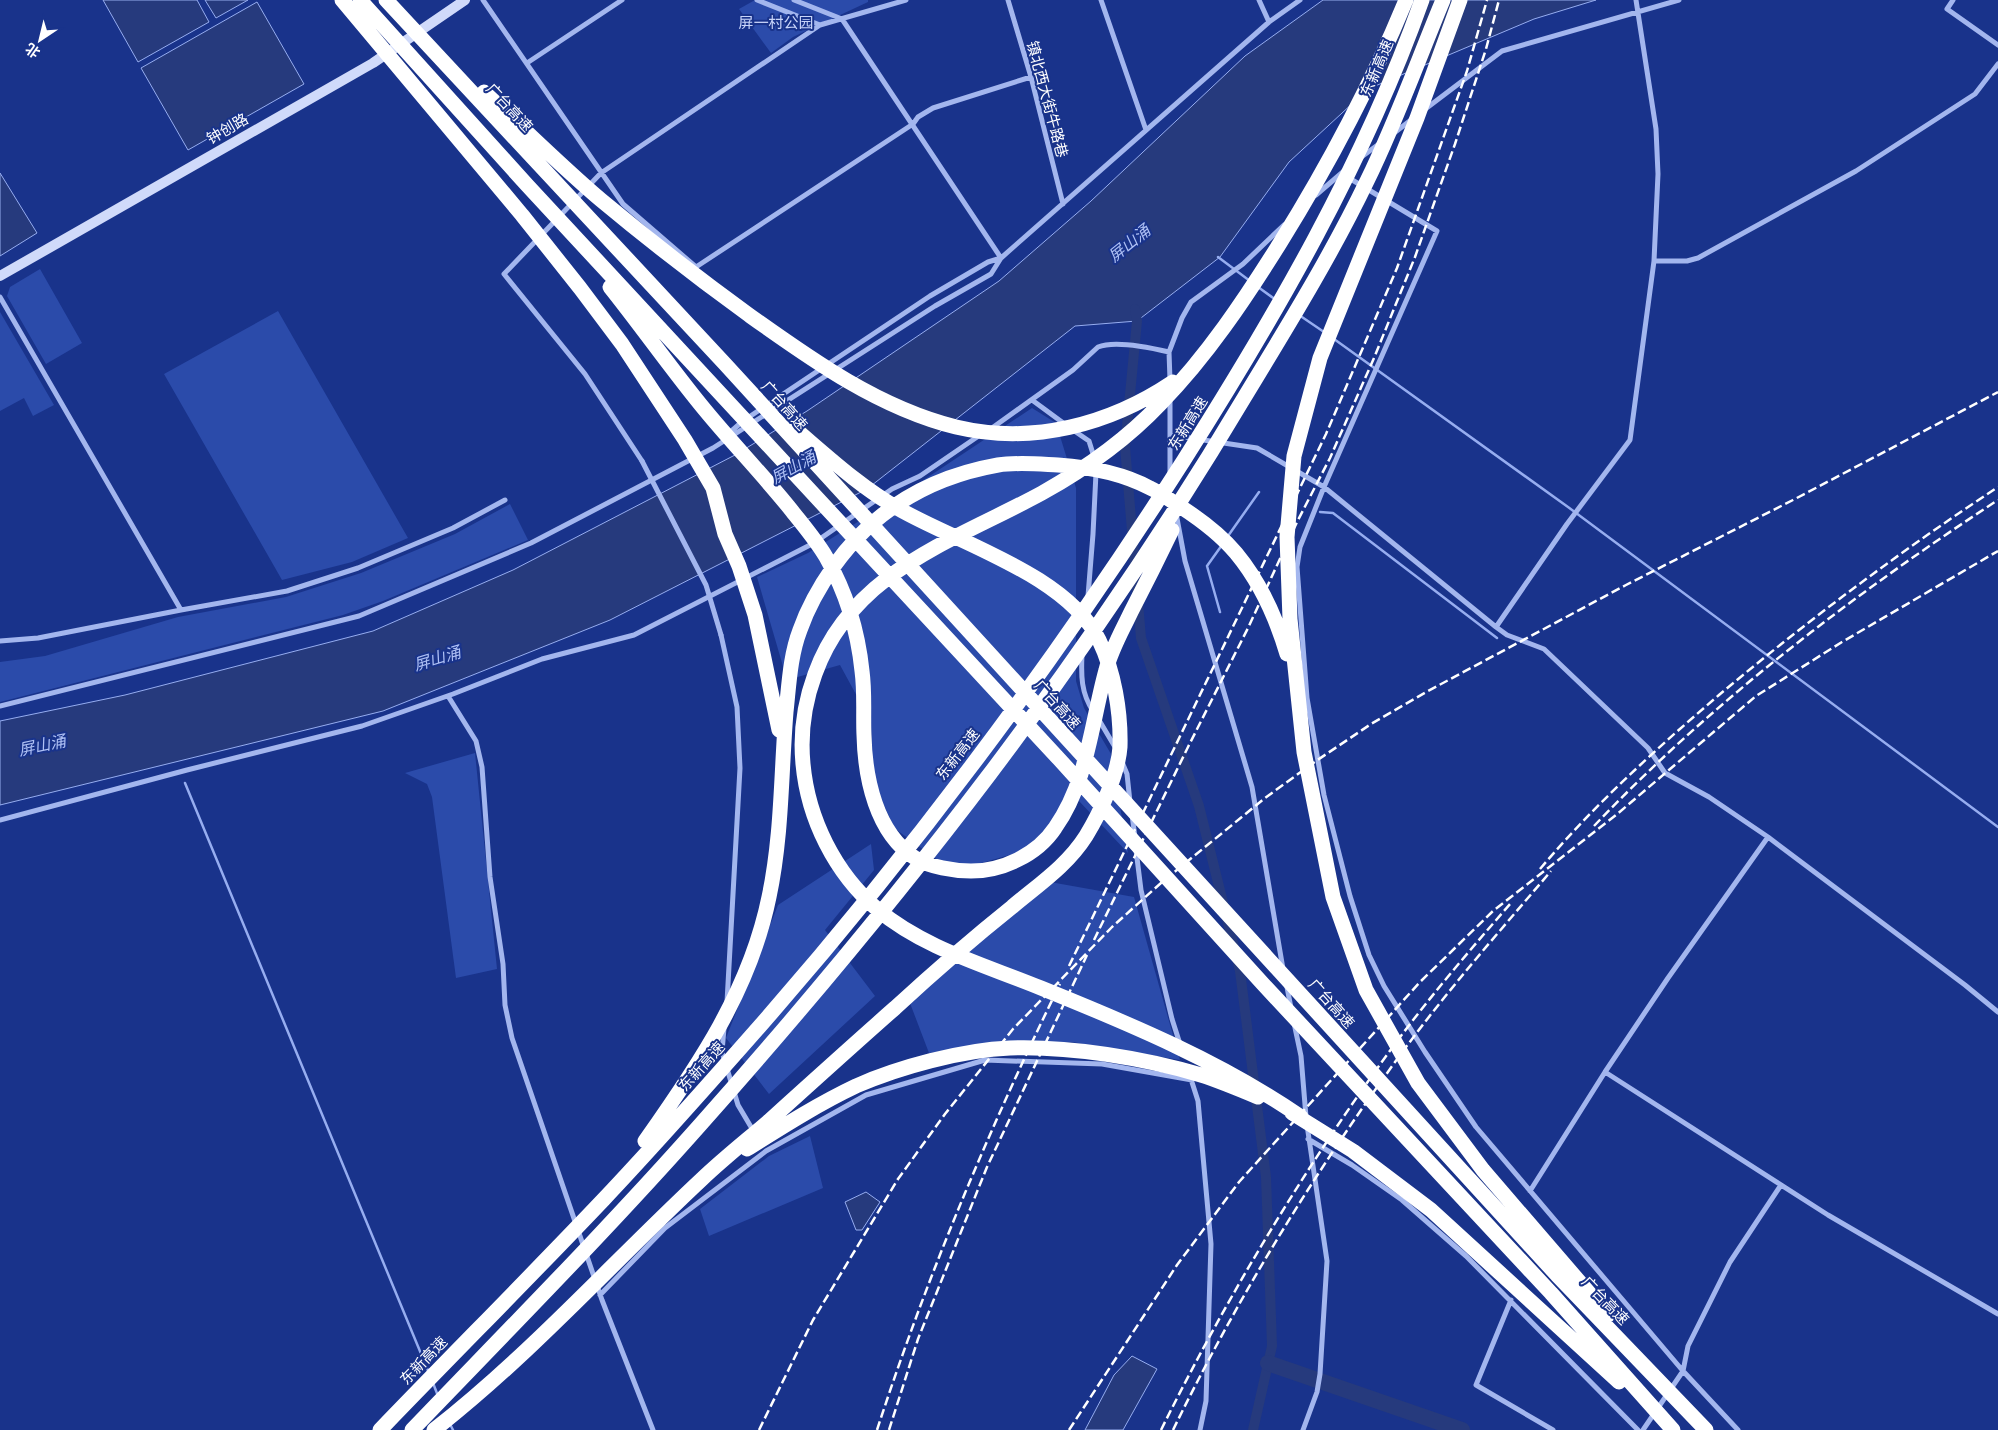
<svg xmlns="http://www.w3.org/2000/svg" width="1998" height="1430" viewBox="0 0 1998 1430" font-family="'Open Sans','Noto Sans SC',sans-serif">
<style>
.green{fill:#2b4baa}
.water{fill:#263a7d;stroke:#96adf0}
.lines{fill:none;stroke-linecap:round;stroke-linejoin:round}
.stream{stroke:#96adf0;stroke-width:2.5}
.canal{stroke:#263a7d;stroke-width:10}
.river{stroke:#263a7d;stroke-width:16}
.street{stroke:#a3b6ee;stroke-width:5}
.secondary{stroke:#d0dafa;stroke-width:10}
.rail{stroke:#fff;stroke-width:2.5;stroke-dasharray:9 4;stroke-linecap:butt}
.street-bridge{stroke:#a3b6ee;stroke-width:5}
.highway-bridge{stroke:#fff;stroke-width:15}
.labels{text-anchor:middle;dominant-baseline:central;stroke-width:4;stroke-linejoin:round;paint-order:stroke}
.park-label{font-size:15px;fill:#c9d5fa;stroke:#19338b}
.street-label{font-size:15px;fill:#fff;stroke:#19338b}
.water-label{font-size:16px;font-style:italic;fill:#afc1f5;stroke:#19338b}
</style>
<rect width="100%" height="100%" fill="#19338b"/>
<!-- green -->
<path class="green" d="M755 0H868V2L793 37 771 53 739 9Z
M40 269 82 343 46 364 7 296 10 287Z
M278 311 408 538 352 562 282 580 164 374Z
M0 312 54 405 33 416 24 398 0 411Z
M1032 408 1056 423 1076 488V681L1084 708 1111 754 1128 853 1079 801 1045 833 1020 852 971 866 939 861 894 828 873 780 871 722 840 665 787 680 757 577 808 553 904 493Z
M510 504 528 540 383 601 343 615 0 702V662L45 656 178 617 286 597 361 573 455 534Z
M475 753 497 969 456 978 432 797 427 784 405 773Z
M871 844 874 870 825 930 875 996 769 1094 726 1038 778 905Z
M1050 882 1134 897 1180 1060 1072 1042 968 1047 929 1053 905 990Z
M810 1136 823 1188 709 1236 700 1209 769 1156Z"/>
<!-- water -->
<path class="water" d="M103 0H197L209 22 138 62Z
M205 0H248L216 18Z
M1323 0H1596L1534 19 1368 89 1289 162 1220 257 1137 321 1075 326 867 489 610 620 383 711 0 805V721L125 695 373 631 513 570 735 455 807 411 999 281 1091 201 1245 56Z
M257 2 304 84 188 150 141 68Z
M0 173 37 233 0 256Z
M866 1192 880 1202 862 1230H856L845 1202Z
M1132 1356 1157 1369 1123 1430H1085L1114 1375Z"/>
<g class="lines">
<!-- stream -->
<path class="stream" d="M1218 257 1250 281
M1258 287 1276 300
M1299 315 1324 332
M1334 339 1568 507 1998 827
M1320 512 1333 513 1497 638
M1228 536 1259 492
M1220 612 1207 566 1222 545
M185 783 429 1373
M433 1383 438 1396
M450 1424 453 1430"/>
<!-- canal -->
<path class="canal" d="M1135 309 1137 321 1125 447 1141 638 1199 806 1240 971 1266 1177 1272 1346 1253 1430"/>
<!-- river -->
<path class="river" d="M1268 1363 1462 1430"/>
<!-- street -->
<path class="street" d="M483 0 623 204 696 267 913 124 918 117 933 108 1031 77
M757 0 820 25
M794 0 842 19 1001 258
M1008 0 1031 77 1063 204
M1101 0 1146 130
M1259 0 1269 22
M1953 0 1947 9 1998 45
M527 63 622 0
M1424 110 1502 51 1679 0
M1394 133 1411 120
M1360 158 1379 144
M1349 178 1437 231 1324 487 1300 547 1297 567 1307 698 1324 795 1350 896 1369 955 1384 986 1425 1052 1476 1127 1683 1371 1738 1430
M1316 195 1344 171
M1654 261H1687L1698 258 1856 171 1975 94 1998 64
M0 297 181 610
M1170 380 1169 352 1182 318 1191 302 1243 264 1284 225
M1032 400 1066 425
M992 428 1073 370 1098 347C1115 340 1152 348 1169 352
M1073 430 1089 441 1094 457
M728 434 743 421 930 296 988 262 1001 258
M1170 435 1257 448 1324 487 1496 627 1507 635 1544 649 1648 748 1665 773 1709 797 1768 837 1965 985 1998 1012
M642 461 585 374 504 274 601 173 820 25 906 0
M1170 475V398
M1176 513 1185 561 1252 787 1283 969
M1088 596 1093 534 1096 473
M1496 627 1567 524 1630 440 1654 261 1658 174 1656 129 1636 0
M721 635 737 707 740 768 727 1002
M0 641 38 638 181 610 287 591 358 568 453 528 505 500
M1082 655C1081 675 1081 693 1093 711
M448 696 476 741 482 767 490 877 503 964 505 1005 512 1038 602 1300 653 1430
M0 706 359 616 531 543 713 448 935 306 991 274 1001 258 1269 22 1300 0
M1099 720 1115 747
M1122 762 1127 774 1130 802
M1132 815 1135 837
M0 820 187 770 362 726 453 694 542 659 634 635 814 543 892 489 920 476 980 435
M1136 850 1141 890 1172 1019 1180 1044
M1287 987 1291 1008
M1294 1023 1301 1056 1306 1117
M724 1028 722 1052 738 1105 754 1132
M1605 1072 1828 1215 1998 1314
M1190 1076 1198 1101 1211 1244 1206 1401 1200 1430
M1308 1139 1352 1165 1402 1200 1466 1256 1638 1430
M1530 1191 1605 1072 1668 978 1768 837
M600 1295 665 1228 766 1151 866 1095 985 1060 1102 1064 1192 1080
M1511 1300 1476 1385 1553 1430
M1303 1430 1317 1392 1320 1374 1327 1261 1307 1125
M1643 1430 1683 1371 1688 1346 1730 1262 1781 1185"/>
<!-- secondary -->
<path class="secondary" d="M0 276 373 63 465 0"/>
<!-- rail -->
<path class="rail" d="M1594 826C1713 701 1854 594 1998 500
M1540 869C1594 805 1656 749 1719 695 1808 620 1901 551 1998 487
M1094 940 1188 747 1248 628 1297 522 1330 458 1374 358 1415 257 1455 144 1486 49 1499 0
M1069 966 1326 434 1397 268 1467 71 1487 0
M759 1430 813 1320 898 1179 945 1114 1013 1029 1112 927 1161 883 1265 798 1316 761 1371 724 1428 691 1626 585 1793 500 1998 392
M877 1430C927 1276 989 1129 1060 984
M889 1430 918 1339 987 1167 1087 955
M1069 1430 1177 1265 1239 1182 1420 982 1493 911 1616 815 1756 696 1842 642 1998 551
M1161 1430C1227 1297 1302 1172 1389 1052 1427 1000 1469 951 1511 903
M1173 1430C1237 1299 1312 1176 1398 1058 1445 993 1499 932 1551 871"/>
<!-- street-bridge -->
<path class="street-bridge" d="M642 461 706 585 721 635"/>
<!-- highway-bridge -->
<path class="highway-bridge" d="M342 0 522 215 580 288 622 344 685 440 713 488 725 534 739 566 755 615 779 730
M360 0 527 185 1059 759 1263 984 1551 1293 1673 1430
M386 0 725 364 1557 1275 1706 1430
M1460 0 1417 118 1320 358 1294 456 1287 537 1290 619 1304 752 1333 897 1366 990 1418 1083 1483 1170 1608 1315
M484 92C523 128 561 166 601 200 649 240 698 278 749 315 812 360 879 408 956 427 1032 445 1109 425 1173 382
M610 287C642 327 672 370 705 410 733 444 764 476 792 511 803 525 816 540 826 557 846 592 858 632 862 671 865 693 863 714 864 735 865 778 876 833 915 858 930 867 954 871 971 871 1002 871 1037 855 1055 828 1088 781 1091 724 1106 670 1111 650 1122 631 1131 612 1145 585 1159 557 1172 530
M1292 1113 1353 1151 1431 1210 1619 1382
M1301 1117C1221 1062 1130 1024 1041 988 985 965 923 948 877 909 835 873 808 819 803 764 800 733 804 704 815 674 852 571 954 541 1042 493 1085 469 1127 439 1161 403 1207 356 1245 299 1280 243 1328 166 1371 85 1406 0
M645 1141C698 1066 750 990 769 897 782 836 781 774 786 712 789 685 790 656 800 630 808 607 820 586 834 566 874 510 930 477 998 465 1017 462 1038 464 1058 465 1089 467 1122 473 1150 488 1161 493 1171 501 1181 507 1201 520 1220 534 1236 553 1260 582 1276 617 1287 654
M747 1149C782 1127 818 1104 856 1086 899 1067 962 1050 1010 1048 1070 1046 1144 1058 1201 1075 1220 1081 1239 1089 1258 1097
M380 1430C454 1353 530 1277 604 1199 657 1143 709 1084 760 1026 915 849 1057 659 1184 460 1276 315 1364 163 1422 0
M412 1430C509 1329 607 1230 700 1125 901 899 1089 659 1244 398 1287 327 1331 256 1367 181 1396 122 1418 60 1443 0
M434 1430C531 1354 613 1262 702 1179 724 1158 747 1140 769 1121 811 1083 853 1045 895 1008 933 973 972 939 1012 907 1038 885 1067 866 1086 836 1100 813 1118 775 1120 747 1121 712 1114 671 1099 640 1067 575 958 543 899 509 860 487 827 456 794 428"/>
</g>
<g class="labels">
<!-- park labels -->
<g class="park-label">
<text x="776" y="22">屏一村公园</text>
</g>
<!-- street labels -->
<g class="street-label">
<text transform="translate(1376 68) rotate(-67)">东新高速</text>
<text transform="translate(1048 99) rotate(75)">镇北西大街牛路巷</text>
<text transform="translate(510 107) rotate(47)">广台高速</text>
<text transform="translate(227 128) rotate(-30)">钟创路</text>
<text transform="translate(785 405) rotate(48)">广台高速</text>
<text transform="translate(1187 423) rotate(-58)">东新高速</text>
<text transform="translate(1058 704) rotate(48)">广台高速</text>
<text transform="translate(957 754) rotate(-52)">东新高速</text>
<text transform="translate(1332 1003) rotate(48)">广台高速</text>
<text transform="translate(701 1066) rotate(-48)">东新高速</text>
<text transform="translate(1606 1300) rotate(46)">广台高速</text>
<text transform="translate(423 1360) rotate(-46)">东新高速</text>
</g>
<!-- water labels -->
<g class="water-label">
<text transform="translate(1129 243) rotate(-39)">屏山涌</text>
<text transform="translate(793 467) rotate(-29)">屏山涌</text>
<text transform="translate(437 658) rotate(-17)">屏山涌</text>
<text transform="translate(42 745) rotate(-12)">屏山涌</text>
</g>
</g>
<!-- north arrow -->
<g transform="translate(40 40) rotate(215)" stroke="#19338b" stroke-width="4" paint-order="stroke">
<path d="M0-4L9 19L0 12L-9 19Z" fill="#ffffff"/>
<text y="-8" font-size="14" font-weight="bold" text-anchor="middle" fill="#ffffff">北</text>
</g>
</svg>
